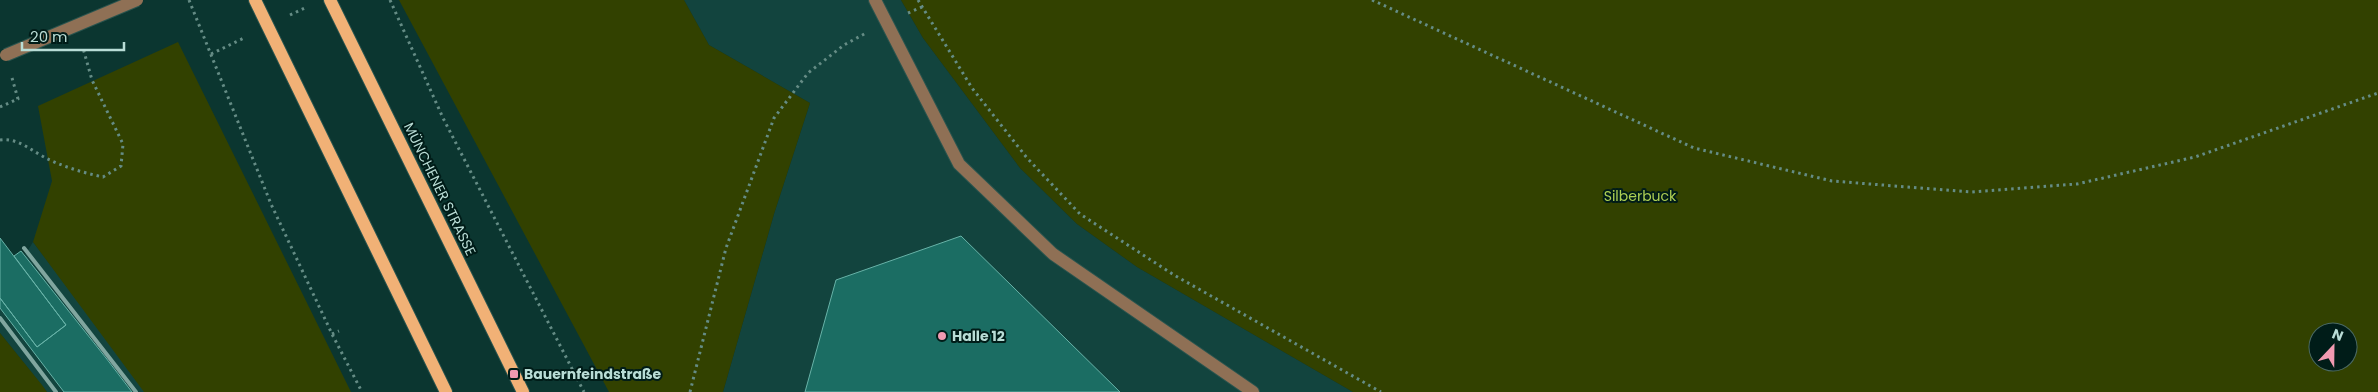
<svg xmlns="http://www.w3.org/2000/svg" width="2378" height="392" viewBox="0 0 2378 392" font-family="Poppins,sans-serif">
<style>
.built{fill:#12443e}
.green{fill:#324100;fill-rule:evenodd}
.building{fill:#1b6d63;stroke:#68b3a8}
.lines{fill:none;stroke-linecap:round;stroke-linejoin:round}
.minor-casing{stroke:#2a544e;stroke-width:14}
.major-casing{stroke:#2a544e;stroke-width:14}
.path{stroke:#658c85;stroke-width:3;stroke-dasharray:2.5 4;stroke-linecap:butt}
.minor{stroke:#8f7055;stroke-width:12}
.major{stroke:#f1b176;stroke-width:12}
.rail{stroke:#80a69f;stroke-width:4}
.minor-bridge-casing{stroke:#2a544e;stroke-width:14;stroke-linecap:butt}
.minor-bridge{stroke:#8f7055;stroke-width:12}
.poi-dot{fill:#f19ab1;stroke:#001c18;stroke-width:2}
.labels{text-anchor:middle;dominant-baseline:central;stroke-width:4;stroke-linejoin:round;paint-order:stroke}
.street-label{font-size:14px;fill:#b9ddd6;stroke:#001c18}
.park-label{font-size:14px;fill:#adcf53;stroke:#001c18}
.poi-label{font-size:14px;font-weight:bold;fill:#b9ddd6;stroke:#001c18;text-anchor:start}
</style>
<rect width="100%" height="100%" fill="#0b3630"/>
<!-- built -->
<path class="built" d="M684 0H901L923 38 1020 168 1077 224 1137 267 1353 392H723L774 214 810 103 709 45Z
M33 242 147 392H47L0 333V295Z"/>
<!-- green -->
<path class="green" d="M399 0H684L709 45 810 103 774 214 723 392H609Z
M901 0H2378V392H1353L1137 267 1077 224 1020 168 923 38ZM2318 332H2348V362H2318Z
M178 42 351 392H144L33 242 52 181 38 106Z
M0 333 42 385 47 392H0Z"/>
<!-- building -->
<path class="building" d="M961 236 1120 392H805L836 280Z
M0 238 66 325 37 347 0 298Z
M21 251 106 358 132 392H64L0 308V298L37 347 66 325 14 256Z"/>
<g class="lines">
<!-- minor casing -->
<g class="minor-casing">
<path id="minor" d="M875 0 959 164 1053 254 1253 392"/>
</g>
<!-- major casing -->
<g class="major-casing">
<path id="major" d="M255 0 446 392
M330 0 523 392"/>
</g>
<!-- path -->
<path class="path" d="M189 0 271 204 332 334 362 392
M390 0 443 118 584 392
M918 0 972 88 1027 158 1080 214 1174 275 1381 392
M1372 0 1694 148 1832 181 1971 192 2077 184 2195 157 2378 93
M908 13 922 7
M290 15 307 7
M211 54 246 37
M0 107 18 99 12 78
M0 140C18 137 34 153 50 160 67 168 85 173 103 177L121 166 123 144 92 80 83 48
M332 334 339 331
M690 392 726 248 774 118 808 73 844 45 866 33"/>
<!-- minor -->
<use href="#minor" class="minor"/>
<!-- major -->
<use href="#major" class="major"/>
<!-- rail -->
<path class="rail" d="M24 248 136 392
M0 318 56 392"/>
<!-- minor-bridge casing -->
<g class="minor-bridge-casing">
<path id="minor-bridge" d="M6 55 137 0"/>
</g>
<!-- minor-bridge -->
<use href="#minor-bridge" class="minor-bridge"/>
</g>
<!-- markers -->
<g class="poi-dot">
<circle cx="942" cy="336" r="5"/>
<rect x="509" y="369" width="10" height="10" rx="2.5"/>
</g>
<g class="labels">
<!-- street labels -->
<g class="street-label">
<text transform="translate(440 189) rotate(64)">MÜNCHENER STRASSE</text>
</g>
<!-- park labels -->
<g class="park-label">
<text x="1640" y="196">Silberbuck</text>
</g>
<!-- poi labels -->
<g class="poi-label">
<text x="952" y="336">Halle 12</text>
<text x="524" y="374">Bauernfeindstraße</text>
</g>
</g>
<!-- north arrow -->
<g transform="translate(2333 347) rotate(22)"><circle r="24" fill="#001c18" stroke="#4a6964"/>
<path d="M0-4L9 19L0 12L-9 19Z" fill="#f19ab1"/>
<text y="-8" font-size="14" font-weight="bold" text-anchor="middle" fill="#b9ddd6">N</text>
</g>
<!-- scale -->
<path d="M22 42v8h102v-8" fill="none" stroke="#b9ddd6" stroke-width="2.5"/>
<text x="30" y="42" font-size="15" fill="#b9ddd6" stroke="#001c18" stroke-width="4" paint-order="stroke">20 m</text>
</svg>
